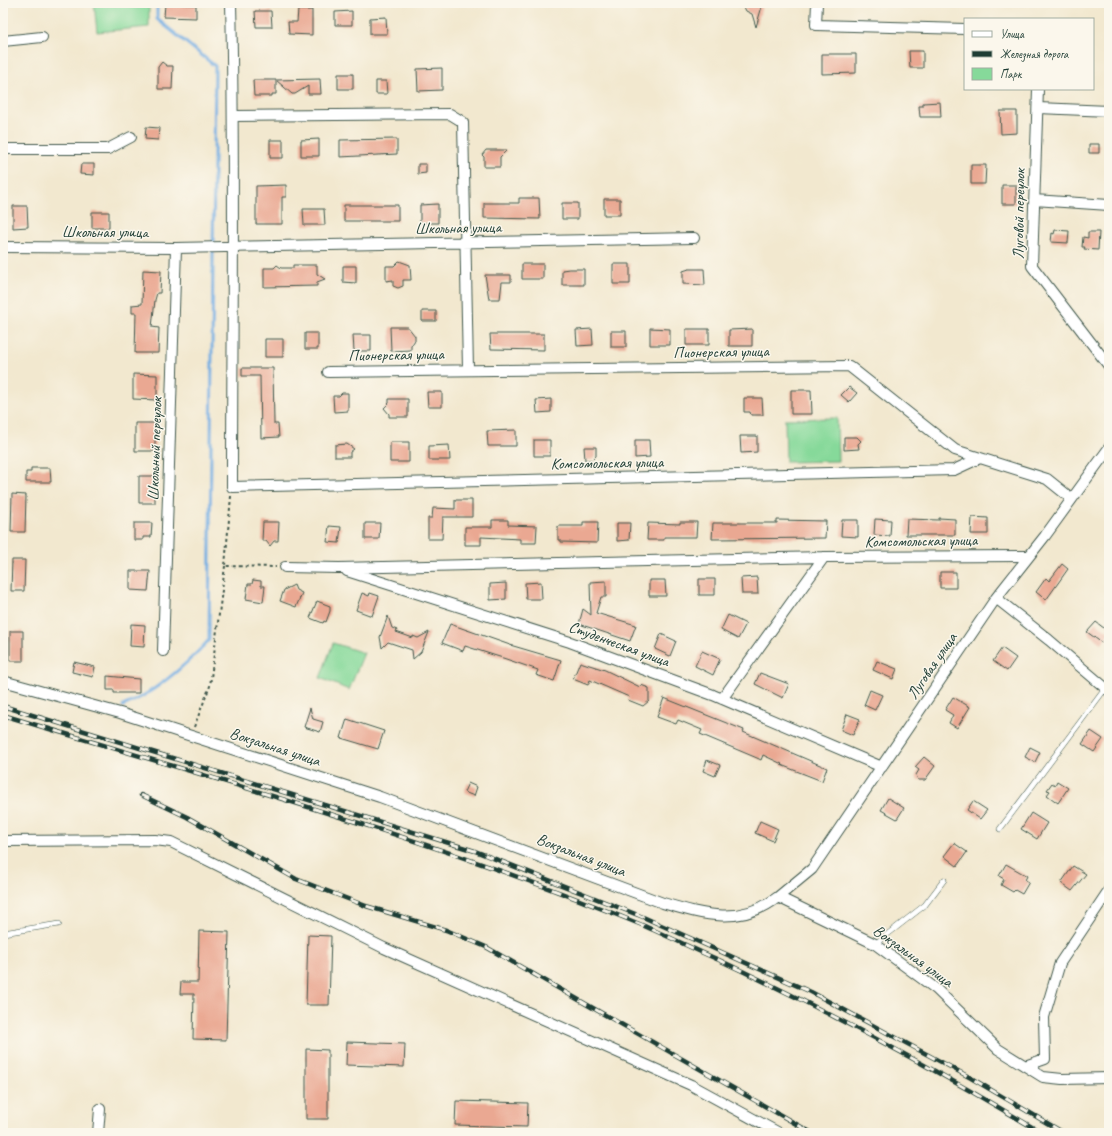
<svg xmlns="http://www.w3.org/2000/svg" width="1112" height="1136" viewBox="0 0 1112 1136" font-family="Caveat,sans-serif">
<style>
.green{fill:#86d99a;stroke:#528b67}
.lines{fill:none;stroke-linecap:round;stroke-linejoin:round}
.stream{stroke:#72ade3;stroke-width:3}
.building{fill:#eaa892}
.service-casing{stroke:#3f574b;stroke-width:6}
.minor-casing{stroke:#3f574b;stroke-width:12}
.path{stroke:#3f574b;stroke-width:2;stroke-dasharray:3 3;stroke-linecap:butt}
.service{stroke:#fff;stroke-width:5}
.minor{stroke:#fff;stroke-width:10}
.rail-casing{stroke:#1f3d34;stroke-width:4.5}
.rail{stroke:#fbf7ec;stroke-width:3;stroke-dasharray:9;stroke-linecap:butt}
.labels{text-anchor:middle;dominant-baseline:central;stroke-width:3;stroke-linejoin:round;paint-order:stroke}
.street-label{font-size:16px;fill:#1f3d34;stroke:#fbf7ec}
</style>
<rect width="100%" height="100%" fill="#fbf7ec"/>
<filter id="ink" filterUnits="userSpaceOnUse"><feTurbulence type="fractalNoise" baseFrequency=".025" numOctaves="2"/><feDisplacementMap in="SourceGraphic" scale="8" xChannelSelector="R" yChannelSelector="G"/><feConvolveMatrix kernelMatrix="1 2 1 2 8 2 1 2 1" color-interpolation-filters="sRGB"/></filter>
<filter id="wash" filterUnits="userSpaceOnUse"><feTurbulence type="fractalNoise" baseFrequency=".012" numOctaves="4" result="noise"/><feDisplacementMap in="SourceGraphic" scale="16" xChannelSelector="R" yChannelSelector="G"/><feGaussianBlur stdDeviation="0.9" result="paint"/><feColorMatrix in="noise" values="0 0 0 0 0 0 0 0 0 0 0 0 0 0 0 0 0 1.4 0 .05"/><feComposite in="paint" operator="in"/></filter>
<g filter="url(#wash)">
<rect width="100%" height="100%" fill="#f2e8cf"/>
<!-- green -->
<path class="green" d="M94 3H149V27L97 32Z
M837 418 838 461 786 462 785 419Z
M333 643 364 653 349 690 320 678Z"/>
<g class="lines">
<!-- stream -->
<path class="stream" d="M123 706C156 692 186 665 209 640L215 66 157 19V3"/>
</g>
<g id="blocks">
<!-- building -->
<path class="building" d="M742 3H763L756 27 752 14 746 11Z
M165 4 196 5V18L164 17Z
M298 10H312V35L289 34 288 22H297Z
M255 11H271L272 27H256Z
M352 11V25H335V12Z
M386 17 387 34H370V18Z
M909 51H923V68H910Z
M822 54H856V73L822 74Z
M162 62 167 66H173L172 89H158V67Z
M442 68V90L418 91 417 69Z
M338 74H353V89H338Z
M320 79 321 94H308V86L295 94H292L276 80Z
M253 80H276V94H272V96H254Z
M376 81H386L387 94H376Z
M940 102 941 117H920L919 106H923V103Z
M1000 111H1017V133L1001 134Z
M146 127 159 128 158 140 145 139Z
M319 139V156H301V140Z
M397 139V154L340 157V140Z
M270 140H283V158H270Z
M1089 144H1099V153H1089Z
M486 150H507L500 157V167H484V157L482 155Z
M81 164H94V175L80 174Z
M418 164H426V173L418 174Z
M971 165H986L985 184H971Z
M286 185V197H282V224H256V186Z
M1002 185H1016V204H1002Z
M519 198H539L540 219 484 218V203H519Z
M604 199H620V215H604Z
M562 203H578V219H562Z
M438 204V223H420V205Z
M344 205H398V221H344Z
M13 206H27L28 227 13 228Z
M303 209H324L325 225H304Z
M92 212H109V228H92Z
M1055 230 1069 231 1068 243 1051 242 1052 233 1054 234Z
M1088 232H1099L1098 250 1084 249 1085 247H1082L1083 237 1088 238Z
M399 261 410 265 411 280H403V286L398 288 393 286V280L386 281V266H394Z
M522 264H543V279H522Z
M613 264H630V284H613Z
M277 265 281 268H293V265H317V274L325 279 317 282V286L264 287V268H274Z
M343 266H356V283L343 282Z
M569 269H584V285H562V270Z
M689 269H704L705 285 683 284V271Z
M143 270 161 271 160 293H157L155 300 152 327 159 328 158 353H135L136 313H132V305L142 304Z
M485 275H511V282H502L500 299H489Z
M422 311H436V321H422Z
M390 327H408L415 336V340L411 346V350L391 351Z
M650 328 670 329V345H650Z
M592 329 593 345 577 346 576 330Z
M686 329H709V345H686Z
M752 329V346H729V330Z
M611 331H626V347H611Z
M305 333H318V349H305Z
M490 334H544V350L491 349Z
M353 335H371V351H354Z
M265 339H283V357H265Z
M242 368H273L274 424H278L279 437 261 438 260 376H242Z
M133 374 157 375V400L133 399Z
M849 387 857 393 849 402 841 395Z
M791 390H811L812 414H791Z
M427 392H442V407H428Z
M342 393H348V411L334 412 333 396H339Z
M744 398H762L763 415H751L750 412H744Z
M389 399H408V417H389V414L384 408 389 403Z
M551 399V412L537 413 536 400Z
M135 423H155V451H135Z
M516 430V446H488L487 431Z
M740 436H757V452L741 453Z
M844 437H857L861 441 858 444 859 449 844 450Z
M534 440H550V456H534Z
M635 440H649L650 457 635 458Z
M390 442H409V462H390Z
M347 444 354 449 350 452V457H335V445Z
M449 445 450 460H429V446Z
M584 447H596V456L592 460H585Z
M31 468H50L51 482H26V472H31Z
M139 476H155V503H139Z
M12 494 26 495 25 532H11Z
M455 500H472V517H443L442 539H428V518H432L433 508 455 509Z
M972 517 988 518V534H971Z
M939 518 955 519V535H906L907 519 939 520Z
M875 519 891 520 890 536 874 535Z
M492 520H508V525L537 526 536 543H520V539L481 537V545H465V527H492Z
M777 520 826 521 825 538 712 539 713 523H777Z
M842 520H858V537L841 536Z
M263 522H279L278 541H274L270 546 266 541H262Z
M583 522H598L597 543 561 542V540H558V526H583Z
M680 522H697L696 537H664V540H647L648 523 680 524Z
M134 523H152L151 537H143V540H134Z
M365 523H380L379 539H365Z
M617 523H630L629 540 617 541Z
M329 526 341 527 339 543 327 542Z
M12 560H25L24 591H11Z
M1062 564 1068 569 1046 600 1036 592 1046 578 1049 581Z
M130 571H150L148 591 130 590Z
M940 572H956V588H940Z
M757 577 758 594H742L741 578Z
M699 579H715V595H699Z
M253 580 261 581V586H265L263 602 246 599 248 584H252Z
M649 580H665L666 596H649Z
M606 581V597H601L596 613 636 625 630 641 579 624 583 609 591 615 590 582Z
M541 582 542 599H526L525 583Z
M506 583V599L490 600V584Z
M294 585 296 590 302 593 296 607 280 601 284 590Z
M362 593 369 596 370 593 379 596 372 616 356 610Z
M317 601 330 606V611L326 622 324 621 323 623 310 618Z
M728 615 746 624 738 639 721 630Z
M388 616 392 628 397 630 396 632 413 638V636L418 638 429 632 421 652 413 659 412 650 388 642 382 648 380 637Z
M1096 622 1109 632 1102 643 1087 632Z
M131 624 145 625 144 647 130 646Z
M450 624 510 645 561 660 554 681 536 675 538 670 506 659 465 646 463 651 442 643Z
M10 631H23V661H10Z
M661 634 676 641 670 656 655 649Z
M1002 648 1016 658 1007 671 993 661Z
M702 651 720 659 713 675 695 666Z
M877 661 897 669 893 679 873 670Z
M74 662 95 667 93 677 72 672Z
M580 662 605 670 640 687 641 685 649 688V701L643 706 628 700 629 697 590 680 588 685 573 679Z
M760 673 789 684 783 698 755 684Z
M107 676 139 679V693H114V690H107Z
M870 690 882 695 875 710 864 705Z
M953 697 970 707 957 728 949 723 953 715 945 710Z
M664 698 744 730 743 732 827 768 822 781 781 765 782 764 763 755 761 760 757 758 700 734 702 730 678 720 676 724 657 717Z
M310 708 313 719 323 722 320 732 304 727Z
M847 714 860 719 853 735 841 730Z
M347 719 384 731 378 749 341 738Z
M1091 731 1103 739 1094 752 1082 744Z
M1030 747 1040 752 1035 762 1025 757Z
M924 757 935 766 925 780H918L916 775 919 770 915 767Z
M707 760 720 765 715 776 703 771Z
M1057 781 1068 788 1058 803 1047 795 1050 791 1047 790 1052 783 1055 785Z
M468 783 477 787 474 796 464 792Z
M888 798 904 808 897 819 881 810Z
M973 801 987 810 980 819 967 810Z
M1031 813 1047 823 1037 839 1021 829Z
M760 821 778 829 773 841 755 833Z
M954 843 967 852 957 866 944 856Z
M1006 864 1027 876 1025 880 1029 882 1022 894 1015 890 1013 892 1001 885 1004 879 999 876Z
M1073 866 1086 874 1072 891 1061 883Z
M199 931 229 932 226 1040 193 1039 194 994H180L181 982H198Z
M308 935 331 936 329 1005H306Z
M347 1042 405 1044 404 1067 346 1065Z
M306 1049 328 1050V1119H306Z
M456 1101 528 1103 527 1127 455 1125Z"/>
</g>
</g>
<g filter="url(#ink)">
<use href="#blocks" fill-opacity="0" stroke="#3f574b" stroke-width="1"/>
<g class="lines">
<!-- service casing -->
<g class="service-casing">
<path id="service" d="M1000 829 1105 689
M3 933 59 924
M875 944 925 905 944 880"/>
</g>
<!-- minor casing -->
<g class="minor-casing">
<path id="minor" d="M231 3C235 164 232 325 232 487L954 470 980 458
M817 3 816 25 965 29
M3 41 42 37
M1038 89 1032 266 1109 366
M1038 108 1109 111
M234 116 450 114 463 122 468 369
M3 149H108L131 137
M1034 200 1109 205
M3 247 176 248 694 238
M328 372 849 366 955 450 1047 479 1072 499
M285 567 339 568 824 557 1029 556
M347 571 570 642 713 695 882 767
M996 598 1049 640 1109 691
M163 651 176 248
M3 681 120 713 380 797 663 903C704 915 741 926 778 897L875 944 936 989 998 1049 1043 1077 1062 1079 1109 1078
M722 699 824 557
M3 841 155 840 171 842 384 948 691 1085 779 1133
M778 897 812 869 996 598 1045 536 1109 448
M1025 1066 1045 1059 1044 1017 1060 963 1109 890
M98 1133 100 1109"/>
</g>
<!-- path -->
<path class="path" d="M231 496 225 566 276 567
M194 727 210 686 225 566"/>
<!-- service -->
<use href="#service" class="service"/>
<!-- minor -->
<use href="#minor" class="minor"/>
<!-- rail casing -->
<g class="rail-casing">
<path id="rail" d="M3 706 475 851 643 917 811 992 971 1078 1064 1133
M3 715C217 780 434 839 642 925 668 936 693 949 719 960 830 1012 937 1070 1042 1133
M141 795 187 817 296 879 366 906 446 930 486 947 812 1133"/>
</g>
<!-- rail -->
<use href="#rail" class="rail"/>
</g>
</g>
<g class="labels">
<!-- street labels -->
<g class="street-label">
<text transform="translate(1019 214) rotate(-89)">Луговой переулок</text>
<text transform="translate(458 228) rotate(-1)">Школьная улица</text>
<text x="105" y="232">Школьная улица</text>
<text transform="translate(721 352) rotate(-1)">Пионерская улица</text>
<text transform="translate(396 355) rotate(-1)">Пионерская улица</text>
<text transform="translate(155 449) rotate(-88)">Школьный переулок</text>
<text transform="translate(607 463) rotate(-1)">Комсомольская улица</text>
<text transform="translate(921 541) rotate(-1)">Комсомольская улица</text>
<text transform="translate(619 644) rotate(20)">Студенческая улица</text>
<text transform="translate(932 666) rotate(-56)">Луговая улица</text>
<text transform="translate(275 747) rotate(18)">Вокзальная улица</text>
<text transform="translate(581 855) rotate(21)">Вокзальная улица</text>
<text transform="translate(913 956) rotate(36)">Вокзальная улица</text>
</g>
</g>
<!-- margin -->
<rect width="1112" height="1136" fill="none" stroke="#fbf7ec" stroke-width="16"/>
<!-- legend -->
<rect x="964" y="18" width="130" height="72" fill="#fbf7ec" stroke="#a3ada2"/>
<rect x="972" y="31" width="20" height="6" fill="#ffffff" stroke="#a3ada2"/>
<text x="1000" y="38" font-size="12" fill="#1f3d34">Улица</text>
<rect x="972" y="51" width="20" height="6" fill="#1f3d34" stroke="#a3ada2"/>
<text x="1000" y="58" font-size="12" fill="#1f3d34">Железная дорога</text>
<rect x="972" y="68" width="20" height="12" fill="#86d99a" stroke="#a3ada2"/>
<text x="1000" y="78" font-size="12" fill="#1f3d34">Парк</text>
</svg>
